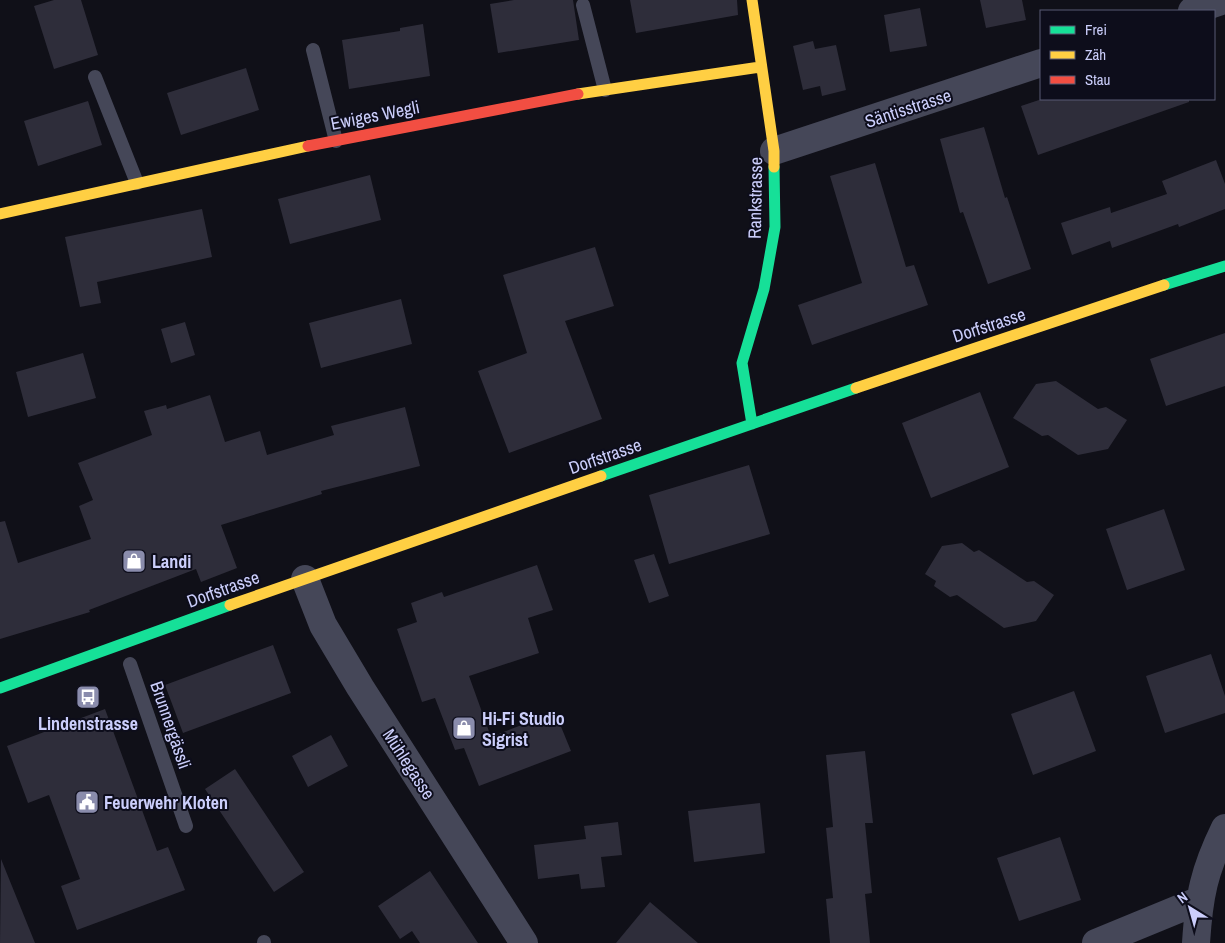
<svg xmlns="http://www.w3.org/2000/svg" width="1225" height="943" viewBox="0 0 1225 943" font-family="'Archivo Narrow',sans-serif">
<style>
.building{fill:#2e2d3a}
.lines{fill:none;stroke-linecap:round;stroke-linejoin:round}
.lane{stroke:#454758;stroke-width:14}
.street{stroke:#454758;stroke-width:28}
.fast{stroke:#16e098;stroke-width:11}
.slow{stroke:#ffcf43;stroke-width:11}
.jam{stroke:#f24e42;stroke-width:11}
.labels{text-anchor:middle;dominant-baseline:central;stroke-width:4;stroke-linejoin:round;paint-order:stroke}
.street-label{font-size:18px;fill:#cbcefb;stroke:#0d0d1b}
.poi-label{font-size:18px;font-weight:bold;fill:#cbcefb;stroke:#0d0d1b;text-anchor:start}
</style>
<rect width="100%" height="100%" fill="#101018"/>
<!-- building -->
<path class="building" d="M54 0H81L98 55 54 69 34 6Z
M514 0H573L579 40 498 53 490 4Z
M630 0H737L738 15 636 33Z
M980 0H1022L1026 20 986 28Z
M920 8 927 46 890 52 884 15Z
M423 24 430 76 349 89 342 40 400 31V28Z
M813 41 815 49 836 45 846 90 822 96 820 86 803 90 793 46Z
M246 68 259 110 181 135 167 93Z
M1042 99H1189V102L1038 155 1021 106Z
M88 101 102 145 38 166 24 121Z
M984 127 1005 198 1007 197 1031 269 988 284 963 212 960 213 940 139Z
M1216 160 1225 184V209L1179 227 1178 224 1112 248 1110 241 1072 255 1061 223 1110 207 1111 213 1167 194 1162 181Z
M875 163 906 267 914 265 928 305 812 345 798 305 862 283 830 176Z
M370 175 381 220 290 244 278 199Z
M202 209 212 257 97 282 101 303 80 307 65 237Z
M595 247 614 306 565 321 602 419 509 453 478 371 527 353 503 275Z
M401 299 412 344 321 368 309 323Z
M185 322 195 355 171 363 161 329Z
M1225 333V386L1166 406 1150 359Z
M83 353 96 398 28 417 16 372Z
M1056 381 1098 409 1106 407 1127 420 1108 449 1078 455 1048 435 1042 436 1013 418 1036 384Z
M980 392 1009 467 931 498 902 423Z
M210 395 225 442 260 431 267 455 334 435 331 426 405 407 420 466 321 491 322 494 221 525 237 568 201 582 196 569 89 610 90 612 0 639V522L5 521 18 563 91 539 79 506 93 500 78 463 152 435 144 411 166 405 167 409Z
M749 465 770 534 669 564 649 495Z
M1164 509 1185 570 1127 590 1106 529Z
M962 543 974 552 979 550 1027 582 1034 581 1054 595 1036 621 1004 628 957 595 950 597 934 586 936 581 925 574 942 546Z
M654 554 669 596 649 603 634 560Z
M537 565 553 610 528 618 539 653 469 676 491 737 555 712 571 751 479 786 464 748 455 750 435 698 422 702 397 629 417 622 411 603 442 592 444 597Z
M273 645 291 693 183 733 165 685Z
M1211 654 1225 696V713L1165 733 1146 676Z
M1074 691 1096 751 1033 775 1011 714Z
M105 709 157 851 168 847 185 890 77 930 61 886 80 879 49 795 28 803 7 746Z
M331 735 348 766 308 787 292 756Z
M865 751 873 823H865L872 893 865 894 870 943H830L826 899 833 898 826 828 833 827 826 755Z
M235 769 304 872 274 892 205 789Z
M760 803 765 853 694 862 688 811Z
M618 822 622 855 601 857 605 887 581 889 579 874 538 879 534 845 586 839 584 826Z
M1060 837 1081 900 1019 921 997 858Z
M1 859 35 943H0Z
M430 871 478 943H420L412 931 400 939 378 906Z
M650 902 698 943H616Z"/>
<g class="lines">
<!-- lane -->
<path class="lane" d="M583 5 605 90
M313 50 336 141
M95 77 137 183
M130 664 186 826
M264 942V943"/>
<!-- street -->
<path class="street" d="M1192 11 1224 0
M774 151 1041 63
M305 579 323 625 360 687 524 943
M1096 943 1198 901
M1196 943C1199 896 1204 871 1225 828"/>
<!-- fast -->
<path class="fast" d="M1164 285 1225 266
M752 424 742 363 764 289 775 227 774 167
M601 476 856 388
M0 688 230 605"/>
<!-- slow -->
<path class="slow" d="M752 0 774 151V167
M578 94 760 67
M0 214 308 146
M856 388 1164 285
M230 605 601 476"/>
<!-- jam -->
<path class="jam" d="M308 146 578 94"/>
</g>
<!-- icons -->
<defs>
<g id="shop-square" transform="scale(1.25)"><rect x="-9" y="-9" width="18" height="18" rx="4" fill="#8a8cac" stroke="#0d0d1b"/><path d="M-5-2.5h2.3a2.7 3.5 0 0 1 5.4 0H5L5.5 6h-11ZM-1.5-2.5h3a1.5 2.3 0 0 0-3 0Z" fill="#fff"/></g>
<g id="bus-square" transform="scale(1.25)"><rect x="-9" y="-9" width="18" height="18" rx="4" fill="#8a8cac" stroke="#0d0d1b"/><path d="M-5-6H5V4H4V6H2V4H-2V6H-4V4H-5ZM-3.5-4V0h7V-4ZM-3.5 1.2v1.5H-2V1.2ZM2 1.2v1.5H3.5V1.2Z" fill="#fff"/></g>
<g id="civic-square" transform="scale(1.25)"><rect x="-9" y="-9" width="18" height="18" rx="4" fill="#8a8cac" stroke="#0d0d1b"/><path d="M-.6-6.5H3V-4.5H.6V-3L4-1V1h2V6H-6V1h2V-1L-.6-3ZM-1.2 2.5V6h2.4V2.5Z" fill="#fff"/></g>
</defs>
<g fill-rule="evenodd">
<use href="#shop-square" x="134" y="561"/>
<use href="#bus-square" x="88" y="697"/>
<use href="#shop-square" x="464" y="728"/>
<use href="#civic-square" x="87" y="802"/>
</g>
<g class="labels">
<!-- street labels -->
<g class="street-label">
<text transform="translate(908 108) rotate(-18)">Säntisstrasse</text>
<text transform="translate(375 115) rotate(-11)">Ewiges Wegli</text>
<text transform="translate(755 198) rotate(-89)">Rankstrasse</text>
<text transform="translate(989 325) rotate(-18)">Dorfstrasse</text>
<text transform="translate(605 456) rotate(-19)">Dorfstrasse</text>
<text transform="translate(223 589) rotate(-20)">Dorfstrasse</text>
<text transform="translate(171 725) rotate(71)">Brunnergässli</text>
<text transform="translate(409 764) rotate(57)">Mühlegasse</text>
</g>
<!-- poi labels -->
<g class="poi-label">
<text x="152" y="561">Landi</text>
<text x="482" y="718">Hi-Fi Studio<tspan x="482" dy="21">Sigrist</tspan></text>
<text x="88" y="723" text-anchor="middle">Lindenstrasse</text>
<text x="104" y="802">Feuerwehr Kloten</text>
</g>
</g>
<!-- legend -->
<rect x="1040" y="10" width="175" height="90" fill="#0d0d1b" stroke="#595a75"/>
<rect x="1050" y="26" width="25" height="8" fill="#16e098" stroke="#595a75"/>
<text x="1085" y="35" font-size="15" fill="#cbcefb">Frei</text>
<rect x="1050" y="51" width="25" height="8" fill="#ffcf43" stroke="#595a75"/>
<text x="1085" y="60" font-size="15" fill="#cbcefb">Zäh</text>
<rect x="1050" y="76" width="25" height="8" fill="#f24e42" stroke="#595a75"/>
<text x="1085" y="85" font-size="15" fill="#cbcefb">Stau</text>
<!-- north arrow -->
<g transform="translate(1190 908) rotate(323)" stroke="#0d0d1b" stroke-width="4" paint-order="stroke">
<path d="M0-4L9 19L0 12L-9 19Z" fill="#cbcefb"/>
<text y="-8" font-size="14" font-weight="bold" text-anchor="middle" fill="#cbcefb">N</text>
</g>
</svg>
